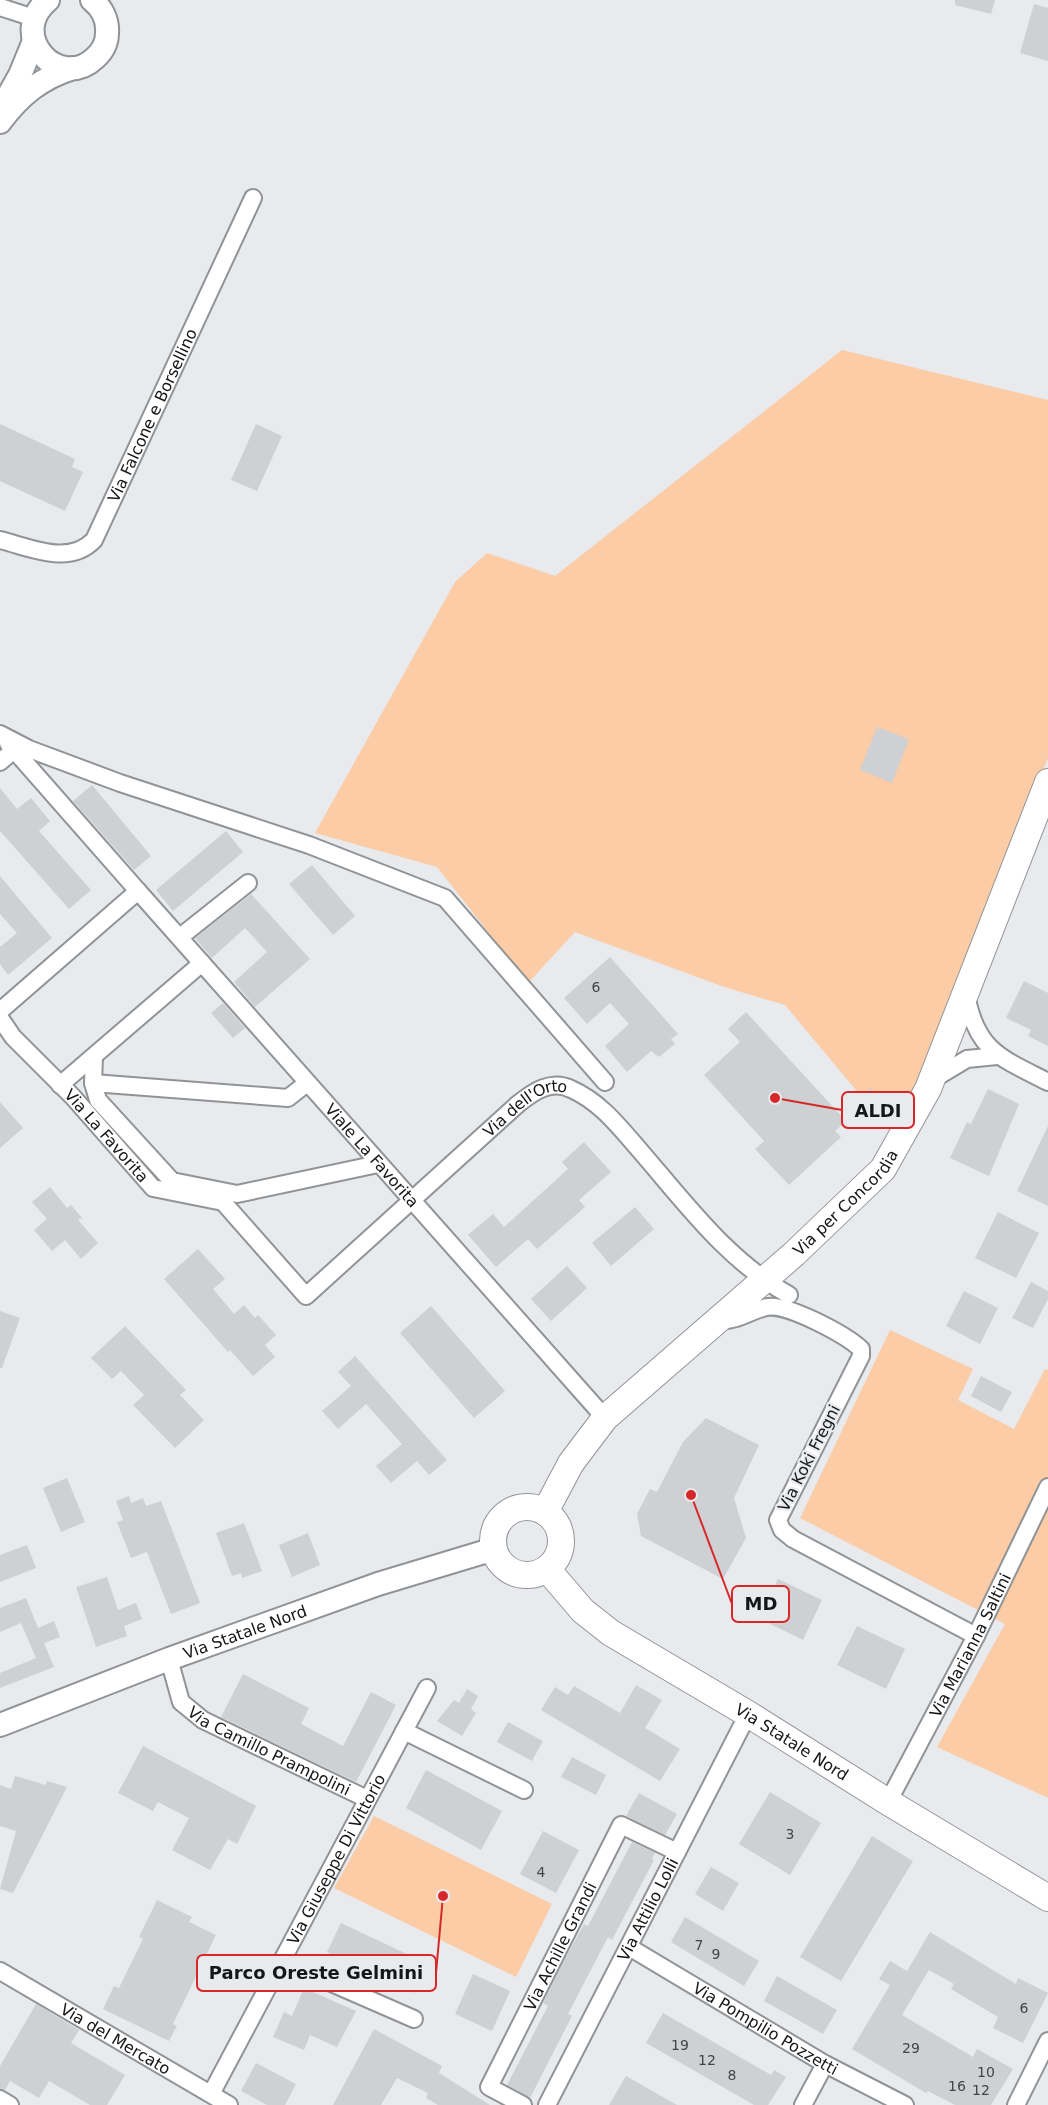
<svg xmlns="http://www.w3.org/2000/svg" width="1048" height="2105" viewBox="0 0 1048 2105" font-family="'DejaVu Sans',sans-serif">
<style>
.green{fill:#fbcca6}
.building{fill:#ced0d3}
.lines{fill:none;stroke-linecap:round;stroke-linejoin:round}
.minor-casing{stroke:#919496;stroke-width:20}
.secondary-casing{stroke:#919496;stroke-width:26}
.primary-casing{stroke:#919496;stroke-width:28}
.minor{stroke:#fff;stroke-width:16}
.secondary{stroke:#fff;stroke-width:22}
.primary{stroke:#fff;stroke-width:26}
.labels{text-anchor:middle;dominant-baseline:central;stroke-width:4.5;stroke-linejoin:round;paint-order:stroke}
.number-label{font-size:14px;fill:#434446}
.street-label{font-size:16px;fill:#151617;stroke:#e8eaed}
.leader{fill:none;stroke:#d62828;stroke-width:2}
.callout-dot{fill:#d62828;stroke:#e8eaed;stroke-width:2}
.callout{fill:#e8eaed;stroke:#d62828;stroke-width:2}
.callout-label{font-size:18px;text-anchor:middle;font-weight:bold;fill:#151617}
</style>
<rect width="100%" height="100%" fill="#e8eaed"/>
<!-- green -->
<path class="green" d="M842 350 1048 400V758L907 1107 891 1132 785 1005 724 987 575 932 528 983 437 867 315 833 455 582 487 553 555 576Z
M890 1330 973 1369 958 1400 1014 1429 1045 1369 1048 1370V1798L937 1747 1005 1624 800 1518Z
M374 1816 552 1904 516 1977 334 1888Z"/>
<!-- building -->
<path class="building" d="M955 0H995L991 14 955 5Z
M1034 4 1048 8V61L1020 53Z
M0 424 75 459 72 467 83 472 65 511 0 481Z
M256 424 282 436 257 491 231 480Z
M877 727 909 739 892 783 860 770Z
M92 785 151 856 134 870 73 801Z
M0 788 17 809 31 798 50 821 39 831 91 890 69 909 0 831Z
M226 831 243 852 173 911 156 890Z
M312 865 355 916 333 935 289 884Z
M0 876 52 938 8 975 0 964V947L17 933 0 914Z
M251 894 310 959 255 1007 234 982 267 952 245 928 212 958 195 938Z
M610 957 678 1034 671 1039 675 1044 659 1057 651 1051 627 1072 605 1046 629 1024 610 1003 587 1024 564 998Z
M1024 981 1048 993V1046L1028 1036 1031 1030 1006 1018Z
M223 1003 245 1028 233 1038 211 1013Z
M746 1012 846 1121 835 1131 841 1137 789 1185 755 1149 764 1141 704 1075 740 1042 728 1029Z
M871 1088 883 1103 871 1113 859 1097Z
M988 1089 1019 1104 989 1176 950 1158 967 1122 971 1124Z
M0 1102 23 1128 0 1148Z
M1048 1126V1206L1017 1191Z
M584 1142 611 1172 579 1200 585 1207 537 1249 528 1239 496 1267 468 1235 493 1214 504 1227 568 1169 562 1162Z
M50 1187 67 1208 71 1205 82 1218 78 1220 98 1243 81 1259 65 1240 52 1251 34 1230 47 1219 32 1202Z
M635 1207 654 1229 611 1266 592 1243Z
M998 1212 1039 1233 1016 1278 975 1258Z
M198 1249 225 1279 213 1289 234 1314 244 1305 255 1318 258 1315 276 1335 265 1345 275 1357 253 1376 230 1350 228 1352 164 1279Z
M567 1266 587 1288 551 1321 531 1299Z
M1031 1282 1048 1291V1299L1033 1328 1012 1318Z
M964 1291 998 1308 980 1344 946 1326Z
M431 1306 505 1391 474 1418 400 1333Z
M0 1311 20 1318 2 1368H0Z
M125 1326 186 1390 180 1395 204 1420 175 1448 133 1405 144 1395 121 1371 112 1379 91 1358Z
M355 1356 447 1460 429 1475 417 1461 391 1483 376 1466 402 1444 366 1404 338 1429 322 1411 351 1386 338 1372Z
M981 1376 1012 1392 1001 1412 971 1396Z
M706 1418 759 1445 734 1498 746 1538 723 1579 641 1536 637 1514 650 1489 657 1492 683 1442Z
M67 1478 85 1522 61 1532 43 1488Z
M129 1496 131 1503 143 1498 146 1506 161 1501 200 1603 171 1614 147 1552 131 1558 117 1522 123 1520 116 1501Z
M244 1523 262 1571 242 1578 241 1573 232 1576 216 1533Z
M308 1533 320 1565 292 1577 279 1545Z
M27 1545 36 1568 0 1582V1555Z
M107 1577 118 1610 136 1603 142 1619 124 1626 127 1636 96 1647 76 1587Z
M778 1579 822 1600 803 1640 760 1619Z
M26 1598 38 1628 54 1621 60 1637 44 1643 54 1667 0 1688V1673L36 1658 21 1623 0 1632V1608Z
M857 1626 905 1649 886 1689 837 1665Z
M243 1674 309 1708 301 1724 343 1746 371 1692 396 1705 356 1782 221 1717Z
M636 1685 662 1700 645 1728 680 1749 660 1781 541 1710 555 1687 568 1695 574 1686 620 1713Z
M467 1689 478 1696 471 1709 476 1713 462 1736 437 1721 454 1700 459 1703Z
M508 1722 543 1741 532 1761 497 1742Z
M143 1746 256 1806 237 1844 228 1839 210 1870 172 1850 189 1818 158 1802 153 1811 118 1793Z
M572 1757 606 1775 596 1795 561 1777Z
M426 1770 502 1811 481 1850 406 1808Z
M15 1776 46 1785 47 1781 67 1787 13 1893 0 1889 16 1831 0 1826V1785L11 1789Z
M770 1792 821 1823 790 1875 739 1844Z
M639 1793 677 1814 665 1835 626 1816Z
M543 1831 579 1850 556 1893 520 1874Z
M872 1836 913 1861 841 1981 800 1957Z
M632 1842 655 1853 652 1859 654 1860 612 1940 608 1937 568 2014 572 2016 530 2098 507 2085 548 2006 543 2003 565 1959 584 1924 588 1926Z
M711 1867 739 1883 723 1911 695 1894Z
M157 1900 192 1917 189 1922 216 1935 173 2024 177 2026 169 2041 103 2009 114 1986 119 1988 143 1939 139 1937Z
M685 1917 759 1961 744 1986 671 1942Z
M341 1923 428 1964 414 1993 327 1952Z
M930 1932 1016 1984 1018 1978 1048 1993 1023 2043 993 2028 998 2017 951 1989 954 1984 929 1970 902 2015 973 2057 977 2049 1013 2069 991 2105H955L928 2091 926 2093 852 2049 890 1985 879 1979 890 1961 907 1971Z
M473 1974 510 1991 492 2031 455 2014Z
M777 1976 837 2010 823 2034 764 2001Z
M304 1988 356 2011 337 2047 310 2035 304 2050 273 2037 284 2012 292 2016Z
M36 2004 79 2030 71 2043 125 2075 107 2105H90L49 2081 39 2098 10 2081 5 2090 0 2089V2066Z
M663 2013 771 2075 774 2070 786 2077 768 2105H754L646 2043Z
M374 2029 442 2066 439 2073 490 2105H438L426 2098 428 2093 397 2078 381 2105H333Z
M256 2063 296 2084 285 2105H267L241 2091Z
M626 2076 677 2105H609Z"/>
<g class="lines">
<!-- minor casing -->
<g class="minor-casing">
<g id="minor">
<path d="M0 7 34 18"/>
<path id="s1" d="M0 540C32 548 69 566 94 540L253 198"/>
<path d="M0 734 29 749 120 783 309 845 445 898 605 1082"/>
<path d="M8 743 138 891"/>
<path d="M0 762 15 749"/>
<path d="M180 937 248 883"/>
<path d="M966 994C976 1051 1001 1058 1048 1082"/>
<path id="s2" d="M0 1011 138 891 605 1418"/>
<path id="s3" d="M0 1018 13 1037 73 1097 153 1188 223 1202 306 1296 518 1104C533 1092 551 1079 571 1089 601 1102 621 1129 642 1153 687 1205 728 1261 789 1295"/>
<path d="M94 1057 93 1083 288 1098 307 1083"/>
<path d="M932 1080 967 1059 997 1056"/>
<path d="M93 1083 98 1100 172 1181 237 1194 378 1164"/>
<path d="M60 1085 202 963"/>
<path d="M722 1320C738 1321 751 1310 767 1307 787 1303 846 1335 861 1349V1356L778 1520 782 1530 793 1539 976 1636"/>
<path id="s4" d="M169 1659 181 1702 203 1720 367 1799"/>
<path d="M404 1731 524 1790"/>
<path id="s5" d="M888 1802 976 1636 1048 1487"/>
<path id="s6" d="M629 1947 825 2064 905 2105"/>
<path d="M281 1961 414 2019"/>
<path id="s7" d="M0 1971 229 2105"/>
<path id="s8" d="M211 2094 427 1688"/>
<path d="M0 2099 10 2105"/>
<path id="s9" d="M523 2105 489 2087 621 1825 677 1852"/>
<path id="s10" d="M547 2105 748 1714"/>
<path d="M803 2105 825 2064"/>
<path d="M1016 2105 1048 2041"/>
</g>
</g>
<!-- secondary casing -->
<g class="secondary-casing">
<g id="secondary">
<path d="M48 0C6 35 59 92 95 58 103 51 107 42 107 33 108 20 102 8 92 0"/>
<path d="M3 105 20 75 34 41"/>
<path d="M0 122C20 95 41 78 73 68"/>
<path id="s11" d="M0 1725 169 1659 378 1584 494 1549"/>
</g>
</g>
<!-- primary casing -->
<g class="primary-casing">
<g id="primary">
<circle cx="527" cy="1541" r="34"/>
<path id="s12" d="M545 1512 571 1463 605 1418 794 1254 883 1169 928 1089 1048 782"/>
<path id="s13" d="M547 1569 583 1611 611 1633 748 1714 888 1802 1048 1898"/>
</g>
</g>
<!-- minor -->
<use href="#minor" class="minor"/>
<!-- secondary -->
<use href="#secondary" class="secondary"/>
<!-- primary -->
<use href="#primary" class="primary"/>
</g>
<g class="labels">
<!-- number labels -->
<g class="number-label">
<text x="596" y="987">6</text>
<text x="790" y="1834">3</text>
<text x="541" y="1872">4</text>
<text x="699" y="1945">7</text>
<text x="716" y="1954">9</text>
<text x="1024" y="2008">6</text>
<text x="680" y="2045">19</text>
<text x="911" y="2048">29</text>
<text x="707" y="2060">12</text>
<text x="986" y="2072">10</text>
<text x="732" y="2075">8</text>
<text x="957" y="2086">16</text>
<text x="981" y="2090">12</text>
</g>
<!-- street labels -->
<g class="street-label">
<text stroke="none"><textPath href="#s1" startOffset="237">Via Falcone e Borsellino</textPath></text>
<text stroke="none"><textPath href="#s3" startOffset="717">Via dell'Orto</textPath></text>
<text stroke="none"><textPath href="#s3" startOffset="159">Via La Favorita</textPath></text>
<text stroke="none"><textPath href="#s2" startOffset="536">Viale La Favorita</textPath></text>
<text stroke="none"><textPath href="#s12" startOffset="435">Via per Concordia</textPath></text>
<text transform="translate(809 1458) rotate(-63)">Via Koki Fregni</text>
<text stroke="none"><textPath href="#s11" startOffset="262">Via Statale Nord</textPath></text>
<text stroke="none"><textPath href="#s5" startOffset="177">Via Marianna Saltini</textPath></text>
<text stroke="none"><textPath href="#s13" startOffset="302">Via Statale Nord</textPath></text>
<text stroke="none"><textPath href="#s4" startOffset="146">Via Camillo Prampolini</textPath></text>
<text stroke="none"><textPath href="#s8" startOffset="266">Via Giuseppe Di Vittorio</textPath></text>
<text stroke="none"><textPath href="#s10" startOffset="220">Via Attilio Lolli</textPath></text>
<text stroke="none"><textPath href="#s9" startOffset="196">Via Achille Grandi</textPath></text>
<text stroke="none"><textPath href="#s6" startOffset="159">Via Pompilio Pozzetti</textPath></text>
<text stroke="none"><textPath href="#s7" startOffset="134">Via del Mercato</textPath></text>
</g>
</g>
<!-- callouts -->
<path class="leader" d="M775 1098L842 1110M691 1495L732 1604M443 1896L436 1973"/>
<g class="callout-dot">
<circle cx="775" cy="1098" r="6"/>
<circle cx="691" cy="1495" r="6"/>
<circle cx="443" cy="1896" r="6"/>
</g>
<g class="callout">
<rect x="842" y="1092" width="72" height="36" rx="6"/>
<rect x="732" y="1586" width="57" height="36" rx="6"/>
<rect x="197" y="1955" width="239" height="36" rx="6"/>
</g>
<g class="callout-label">
<text x="878" y="1117">ALDI</text>
<text x="761" y="1610">MD</text>
<text x="316" y="1979">Parco Oreste Gelmini</text>
</g>
</svg>
